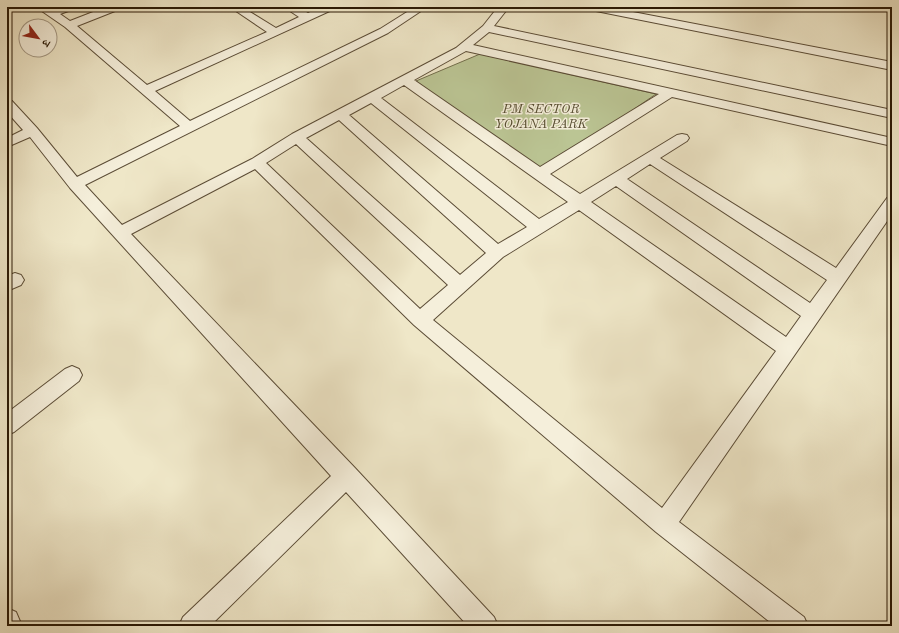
<svg xmlns="http://www.w3.org/2000/svg" width="899" height="633" viewBox="0 0 899 633" font-family="'Old Standard TT','Noto Serif Devanagari',serif">
<style>
.green{fill:#bbc594;stroke:#726f4c}
.lines{fill:none;stroke-linecap:round;stroke-linejoin:round}
.street-casing{stroke:#5b4c36;stroke-width:2}
.street{fill:#f5efdb;fill-rule:evenodd}
.labels{text-anchor:middle;dominant-baseline:central;stroke-width:3;stroke-linejoin:round;paint-order:stroke}
.far-park-label{font-size:13px;font-style:italic;fill:#564d30;stroke:#f5efdb}
</style>
<rect width="100%" height="100%" fill="#efe7c8"/>
<filter id="stains"><feTurbulence type="fractalNoise" baseFrequency=".005" numOctaves="4"/><feColorMatrix values="0 0 0 0 .2 0 0 0 0 .09 0 0 0 0 .02 0 0 0 .5 -.17"/></filter>
<radialGradient id="worn" r=".72"><stop offset=".6" stop-color="#630" stop-opacity="0"/><stop offset="1" stop-color="#630" stop-opacity=".3"/></radialGradient>
<!-- green -->
<path class="green" d="M480 54 656 94 540 174 416 81Z"/>
<g class="lines">
<!-- street casing -->
<g class="street-casing">
<path id="street" d="M36 7H48L53 10 60 7H75L74 9 60 14 70 21 106 7H121L120 9 77 26 147 85 267 32 230 7H242L276 28 299 17 284 7H297L308 13 321 7H335L334 9 155 91 190 121 380 29 415 7H427L388 33 85 185 122 225 252 159 292 134 456 48 483 26 498 7H509L494 26 892 110V118L489 32 473 45 892 138V146L672 97 550 174 580 194 677 135 682 134 687 135 689 138 687 141 660 158 836 268 887 198 892 197V214L679 522 804 617 808 626H775L656 532 414 325 255 169 131 234 355 468 494 617 498 626H468L346 492 210 626H179L183 617 331 476 70 188 30 137 7 147V138L23 130 7 112V100L12 101 37 128 77 177 180 126 65 27ZM466 51 659 94 540 167 414 80ZM404 85 568 202 539 219 381 98ZM371 103 527 227 498 244 349 115ZM339 120 486 253 460 275 306 138ZM296 144 448 285 420 309 266 163ZM650 164 827 280 810 303 627 179ZM616 186 801 316 786 337 591 202ZM579 210 776 351 662 508 433 320 503 257Z
M586 7H607L892 62V70L591 10Z
M15 273 21 275 24 280 21 285 7 291V276Z
M72 366 79 369 82 375 79 381 14 432 7 435V413L65 369Z
M7 608 16 612 22 626H7Z"/>
</g>
<!-- street -->
<use href="#street" class="street"/>
</g>
<g class="labels">
<!-- far-park labels -->
<g class="far-park-label">
<text x="541" y="109">PM SECTOR<tspan x="541" dy="15">YOJANA PARK</tspan></text>
</g>
</g>
<!-- margin -->
<rect width="899" height="633" fill="none" stroke="#efe7c8" stroke-width="24"/>
<rect x="8" y="8" width="883" height="617" fill="none" stroke="#2a1905" stroke-width="2"/>
<rect x="12" y="12" width="875" height="609" fill="none" stroke="#2a1905"/>
<!-- north arrow -->
<g transform="translate(38 38) rotate(122)"><circle r="19" fill="#f5efdb" stroke="#a49985"/>
<path d="M0-3L7 15L0 10L-7 15Z" fill="#8f2418"/>
<text y="-6" font-size="11" font-weight="bold" text-anchor="middle" fill="#2a1905">उ</text>
</g>
<rect width="100%" height="100%" filter="url(#stains)"/>
<rect width="100%" height="100%" fill="url(#worn)"/>
</svg>
